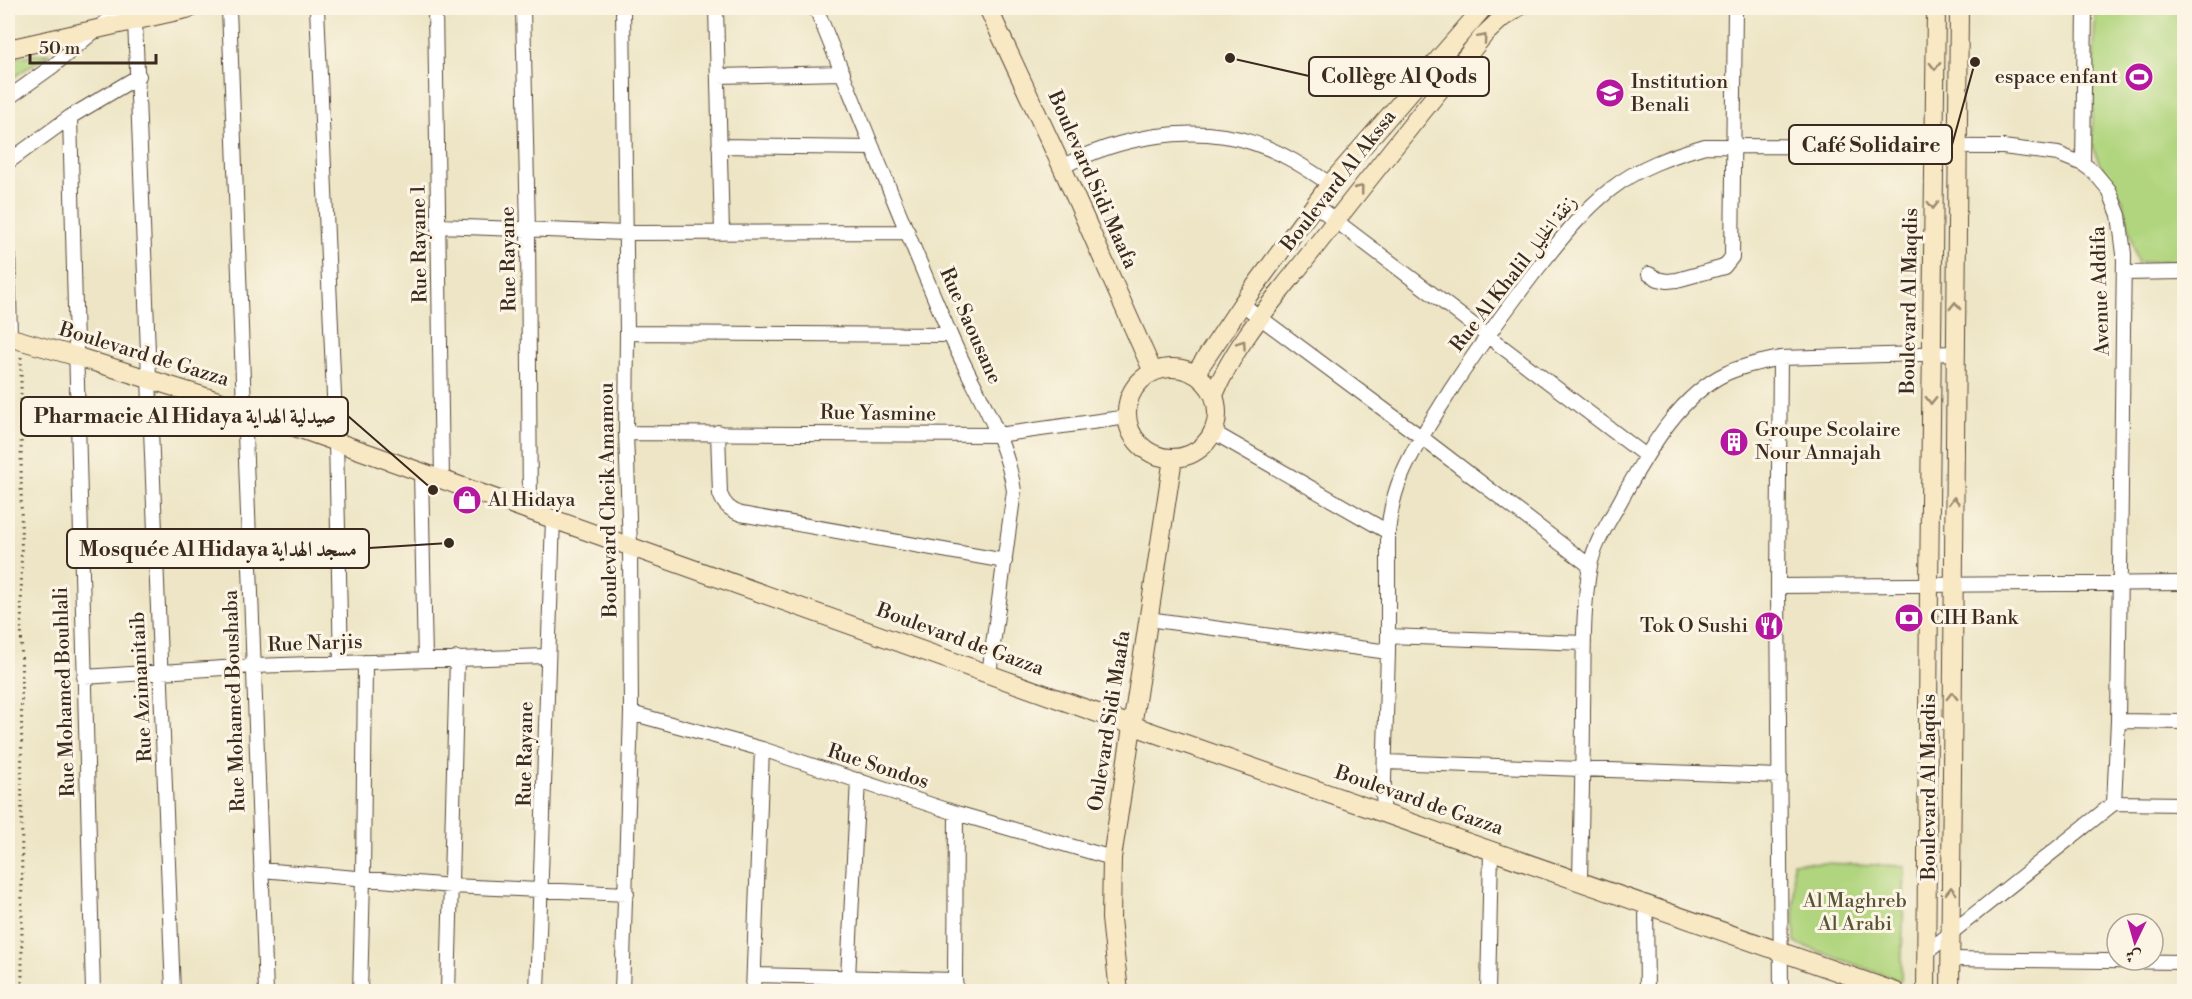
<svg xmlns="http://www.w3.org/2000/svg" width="2192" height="999" viewBox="0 0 2192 999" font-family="'Libre Bodoni',Amiri,serif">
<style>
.green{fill:#b1d57e;stroke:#76804e;stroke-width:1.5}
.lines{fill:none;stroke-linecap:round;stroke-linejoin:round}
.street-casing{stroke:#564637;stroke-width:16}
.secondary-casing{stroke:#564637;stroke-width:20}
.path{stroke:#564637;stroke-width:3;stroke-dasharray:1.5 4.5;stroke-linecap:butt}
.street{stroke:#fff;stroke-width:14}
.secondary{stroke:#f8e8c3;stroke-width:18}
.oneway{stroke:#9a8970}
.labels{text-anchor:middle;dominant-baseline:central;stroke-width:6;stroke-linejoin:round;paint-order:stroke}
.poi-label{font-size:20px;fill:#3b2a1e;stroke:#fcf5e5;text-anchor:start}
.street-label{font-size:20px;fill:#3b2a1e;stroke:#fcf5e5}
.park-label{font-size:20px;fill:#585536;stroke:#fcf5e5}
.leader{fill:none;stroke:#3b2a1e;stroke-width:2}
.callout-dot{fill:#3b2a1e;stroke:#fcf5e5;stroke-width:2}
.callout{fill:#fcf5e5;stroke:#3b2a1e;stroke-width:2}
.callout-label{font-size:21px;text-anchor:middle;font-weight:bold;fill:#3b2a1e}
</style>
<rect width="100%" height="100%" fill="#fcf5e5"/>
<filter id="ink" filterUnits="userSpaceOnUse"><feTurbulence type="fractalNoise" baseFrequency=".0167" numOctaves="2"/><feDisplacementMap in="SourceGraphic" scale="12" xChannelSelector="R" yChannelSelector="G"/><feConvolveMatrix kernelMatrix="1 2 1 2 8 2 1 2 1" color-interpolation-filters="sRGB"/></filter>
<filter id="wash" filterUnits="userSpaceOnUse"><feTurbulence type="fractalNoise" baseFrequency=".008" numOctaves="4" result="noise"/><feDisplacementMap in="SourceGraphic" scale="24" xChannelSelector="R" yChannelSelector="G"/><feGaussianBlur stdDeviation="1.35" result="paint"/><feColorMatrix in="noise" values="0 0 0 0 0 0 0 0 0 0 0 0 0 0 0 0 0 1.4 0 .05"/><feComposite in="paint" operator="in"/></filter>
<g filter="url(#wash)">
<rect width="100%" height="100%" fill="#ede5c5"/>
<!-- green -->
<path class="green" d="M2095 8H2184V261L2137 262 2123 200 2100 164 2092 146Z
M50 53 8 81V58Z
M1793 862 1905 866 1901 981 1795 943Z"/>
</g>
<g filter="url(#ink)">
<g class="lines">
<!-- street casing -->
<g class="street-casing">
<path id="street" d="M229 8 266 992
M317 8 336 441 341 663
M435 8 442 479
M523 8 528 230 530 511
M716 8 722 232
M816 8C860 116 903 225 949 332 971 385 1006 434 1014 491L989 674
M135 20 173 992
M718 76 843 73
M8 98 53 66 122 8
M70 117 93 992
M719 146 873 148
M8 162 70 117 139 76
M2083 164 2085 8
M1062 167C1118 137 1191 123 1254 143 1282 152 1306 168 1330 184
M1315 205 1646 456
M439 226 625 233 908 232
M8 250 10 338
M2124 273 2184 272
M1649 274 1658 279 1667 281 1677 280 1724 267 1732 257 1735 8
M1242 304 1421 437 1590 566
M627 333 950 335
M1780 358 1778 586 1781 992
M718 432 720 494C724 505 730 510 741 514L1005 561
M1213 432 1388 532
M626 433 998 435 1128 417
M421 472 425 659
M1778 586 2184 583
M1148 619 1388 652
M1388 636 1584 643
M84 677 254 666 547 656
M631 713 762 749 956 813 1112 858
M2118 721 2184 722
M1385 762 1780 776
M2114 803 2184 804
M1383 812 1388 652V532C1390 512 1394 493 1402 475 1415 444 1435 416 1452 388 1478 348 1505 311 1534 273 1558 243 1580 213 1611 189 1639 167 1671 156 1705 146L2003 147 2058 154 2083 164 2094 172 2109 190 2119 215 2124 254 2118 721 2114 803 1927 952
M956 813 955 980 957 992
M261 870 452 886 627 894
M1580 881C1581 823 1583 765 1583 708 1584 661 1582 612 1590 566 1595 541 1611 519 1623 496 1648 452 1679 395 1727 373 1744 365 1762 362 1780 358L1955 353
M1646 905 1647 992
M1950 959 2184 962
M754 975 955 980
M848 977 858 780
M360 992 363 878 365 662
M448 992 457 658
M537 992 553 518
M622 992 631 713 630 546 626 433 627 333 623 8
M753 992 762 749
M1488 992 1491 850"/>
</g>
<!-- secondary casing -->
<g class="secondary-casing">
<path id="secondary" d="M988 8 1062 167 1153 372
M8 49 191 8
M8 337 75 356 244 409 1134 726 1896 992
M1127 413a45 45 0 1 1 90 0a45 45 0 1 1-90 0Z
M1195 374 1242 304 1330 184 1483 8
M1214 395C1235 343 1274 300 1308 256 1366 182 1425 108 1484 35L1502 18 1517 8
M1119 992 1111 919 1112 858 1173 458
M1926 992 1929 586 1936 8
M1950 992 1959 8"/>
</g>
<!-- path -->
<path class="path" d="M21 357 22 992"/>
<!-- street -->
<use href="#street" class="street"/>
<!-- secondary -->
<use href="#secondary" class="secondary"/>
</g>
<!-- one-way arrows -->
<defs><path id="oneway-chevron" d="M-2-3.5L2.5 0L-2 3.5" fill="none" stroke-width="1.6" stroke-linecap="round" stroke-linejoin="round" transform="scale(1.5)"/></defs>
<g class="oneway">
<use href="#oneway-chevron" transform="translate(1483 38) rotate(-49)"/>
<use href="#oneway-chevron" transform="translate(1935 66) rotate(91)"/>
<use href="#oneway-chevron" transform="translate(1360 189) rotate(-51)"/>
<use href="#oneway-chevron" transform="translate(1933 205) rotate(90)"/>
<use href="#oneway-chevron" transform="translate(1955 306) rotate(-89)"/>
<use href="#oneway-chevron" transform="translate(1242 344) rotate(-55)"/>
<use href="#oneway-chevron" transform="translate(1931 400) rotate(91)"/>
<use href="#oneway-chevron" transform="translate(1954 501) rotate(-90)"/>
<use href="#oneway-chevron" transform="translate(1952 696) rotate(-90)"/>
<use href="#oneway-chevron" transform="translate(1951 891) rotate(-90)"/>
</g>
</g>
<!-- icons -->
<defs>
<g id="stadium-disc" transform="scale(1.5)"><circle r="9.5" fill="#b5179e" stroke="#fcf5e5"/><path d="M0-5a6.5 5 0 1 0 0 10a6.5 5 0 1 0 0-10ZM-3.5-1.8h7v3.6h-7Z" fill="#fff"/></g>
<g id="school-disc" transform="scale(1.5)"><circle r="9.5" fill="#b5179e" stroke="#fcf5e5"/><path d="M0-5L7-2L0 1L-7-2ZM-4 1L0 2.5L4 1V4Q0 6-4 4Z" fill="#fff"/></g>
<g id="building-disc" transform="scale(1.5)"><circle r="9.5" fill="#b5179e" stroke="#fcf5e5"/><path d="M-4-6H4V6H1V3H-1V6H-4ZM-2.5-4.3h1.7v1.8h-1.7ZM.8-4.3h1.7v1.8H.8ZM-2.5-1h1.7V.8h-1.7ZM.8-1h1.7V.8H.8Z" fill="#fff"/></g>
<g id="shop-disc" transform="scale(1.5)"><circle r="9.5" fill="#b5179e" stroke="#fcf5e5"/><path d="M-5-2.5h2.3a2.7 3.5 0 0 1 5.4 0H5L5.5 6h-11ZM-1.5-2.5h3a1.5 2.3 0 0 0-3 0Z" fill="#fff"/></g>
<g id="bank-disc" transform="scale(1.5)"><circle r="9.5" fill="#b5179e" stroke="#fcf5e5"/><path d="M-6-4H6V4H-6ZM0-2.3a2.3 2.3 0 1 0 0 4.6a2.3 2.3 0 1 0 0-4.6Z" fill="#fff"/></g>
<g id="restaurant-disc" transform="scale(1.5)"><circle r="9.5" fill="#b5179e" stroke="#fcf5e5"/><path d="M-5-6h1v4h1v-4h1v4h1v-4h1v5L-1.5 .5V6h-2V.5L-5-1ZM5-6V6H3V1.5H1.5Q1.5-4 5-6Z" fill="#fff"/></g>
</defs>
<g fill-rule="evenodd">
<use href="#stadium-disc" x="2139" y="77"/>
<use href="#school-disc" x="1610" y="93"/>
<use href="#building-disc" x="1734" y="442"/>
<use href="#shop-disc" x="467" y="500"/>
<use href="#bank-disc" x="1909" y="618"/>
<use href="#restaurant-disc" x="1769" y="626"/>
</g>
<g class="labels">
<!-- poi labels -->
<g class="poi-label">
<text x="2118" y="77" text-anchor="end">espace enfant</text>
<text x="1631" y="82">Institution<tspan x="1631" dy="23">Benali</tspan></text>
<text x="1755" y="430">Groupe Scolaire<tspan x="1755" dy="23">Nour Annajah</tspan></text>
<text x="488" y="500">Al Hidaya</text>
<text x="1930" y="618">CIH Bank</text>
<text x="1748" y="626" text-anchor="end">Tok O Sushi</text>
</g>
<!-- street labels -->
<g class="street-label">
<text transform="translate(1092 180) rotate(66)">Boulevard Sidi Maafa</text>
<text transform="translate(1339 181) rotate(-52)">Boulevard Al Akssa</text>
<text transform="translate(420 244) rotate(-91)">Rue Rayane 1</text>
<text transform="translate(509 259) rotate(-91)">Rue Rayane</text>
<text transform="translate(1514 274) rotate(-52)">Rue Al Khalil زنقة الخليل</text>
<text transform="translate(2101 291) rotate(-92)">Avenue Addifa</text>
<text transform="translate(1910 301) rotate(-89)">Boulevard Al Maqdis</text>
<text transform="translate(970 326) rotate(66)">Rue Saousane</text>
<text transform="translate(144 355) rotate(17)">Boulevard de Gazza</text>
<text transform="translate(878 414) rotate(1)">Rue Yasmine</text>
<text transform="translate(609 500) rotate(-91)">Boulevard Cheik Amamou</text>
<text transform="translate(960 640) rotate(20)">Boulevard de Gazza</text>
<text transform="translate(315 644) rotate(-2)">Rue Narjis</text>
<text transform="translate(142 687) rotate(-93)">Rue Azimanitaib</text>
<text transform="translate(65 692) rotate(-92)">Rue Mohamed Bouhlali</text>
<text transform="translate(235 701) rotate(-92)">Rue Mohamed Boushaba</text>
<text transform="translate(1110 721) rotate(-81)">Oulevard Sidi Maafa</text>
<text transform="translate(526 754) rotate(-89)">Rue Rayane</text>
<text transform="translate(878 767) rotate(18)">Rue Sondos</text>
<text transform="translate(1929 787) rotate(-90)">Boulevard Al Maqdis</text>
<text transform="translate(1419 801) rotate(19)">Boulevard de Gazza</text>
</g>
<!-- park labels -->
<g class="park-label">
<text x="1855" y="901">Al Maghreb<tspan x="1855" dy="23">Al Arabi</tspan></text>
</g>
</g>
<!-- callouts -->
<path class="leader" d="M1230 58L1309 76M1975 62L1952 145M433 490L348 416M449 543L369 548"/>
<g class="callout-dot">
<circle cx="1230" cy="58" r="6"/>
<circle cx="1975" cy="62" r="6"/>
<circle cx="433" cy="490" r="6"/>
<circle cx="449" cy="543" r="6"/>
</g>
<g class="callout">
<rect x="1309" y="57" width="180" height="39" rx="6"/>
<rect x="1789" y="125" width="163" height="39" rx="6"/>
<rect x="21" y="397" width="327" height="39" rx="6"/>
<rect x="67" y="529" width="302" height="39" rx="6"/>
</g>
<g class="callout-label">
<text x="1399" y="83">Collège Al Qods</text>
<text x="1871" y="152">Café Solidaire</text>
<text x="185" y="423">Pharmacie Al Hidaya صيدلية الهداية</text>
<text x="218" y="556">Mosquée Al Hidaya مسجد الهداية</text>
</g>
<!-- margin -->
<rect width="2192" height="999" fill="none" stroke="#fcf5e5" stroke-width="30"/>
<!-- north arrow -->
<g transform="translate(2135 942) rotate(185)"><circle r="28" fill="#fcf5e5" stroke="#afa495" stroke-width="1.5"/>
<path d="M0-4.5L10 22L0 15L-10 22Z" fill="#b5179e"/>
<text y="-9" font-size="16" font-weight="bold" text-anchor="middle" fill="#3b2a1e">ش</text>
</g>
<!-- scale -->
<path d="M30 54v9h126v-9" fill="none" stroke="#3b2a1e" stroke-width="3"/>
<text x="39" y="54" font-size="18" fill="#3b2a1e" stroke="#fcf5e5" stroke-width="4.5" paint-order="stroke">50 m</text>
</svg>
